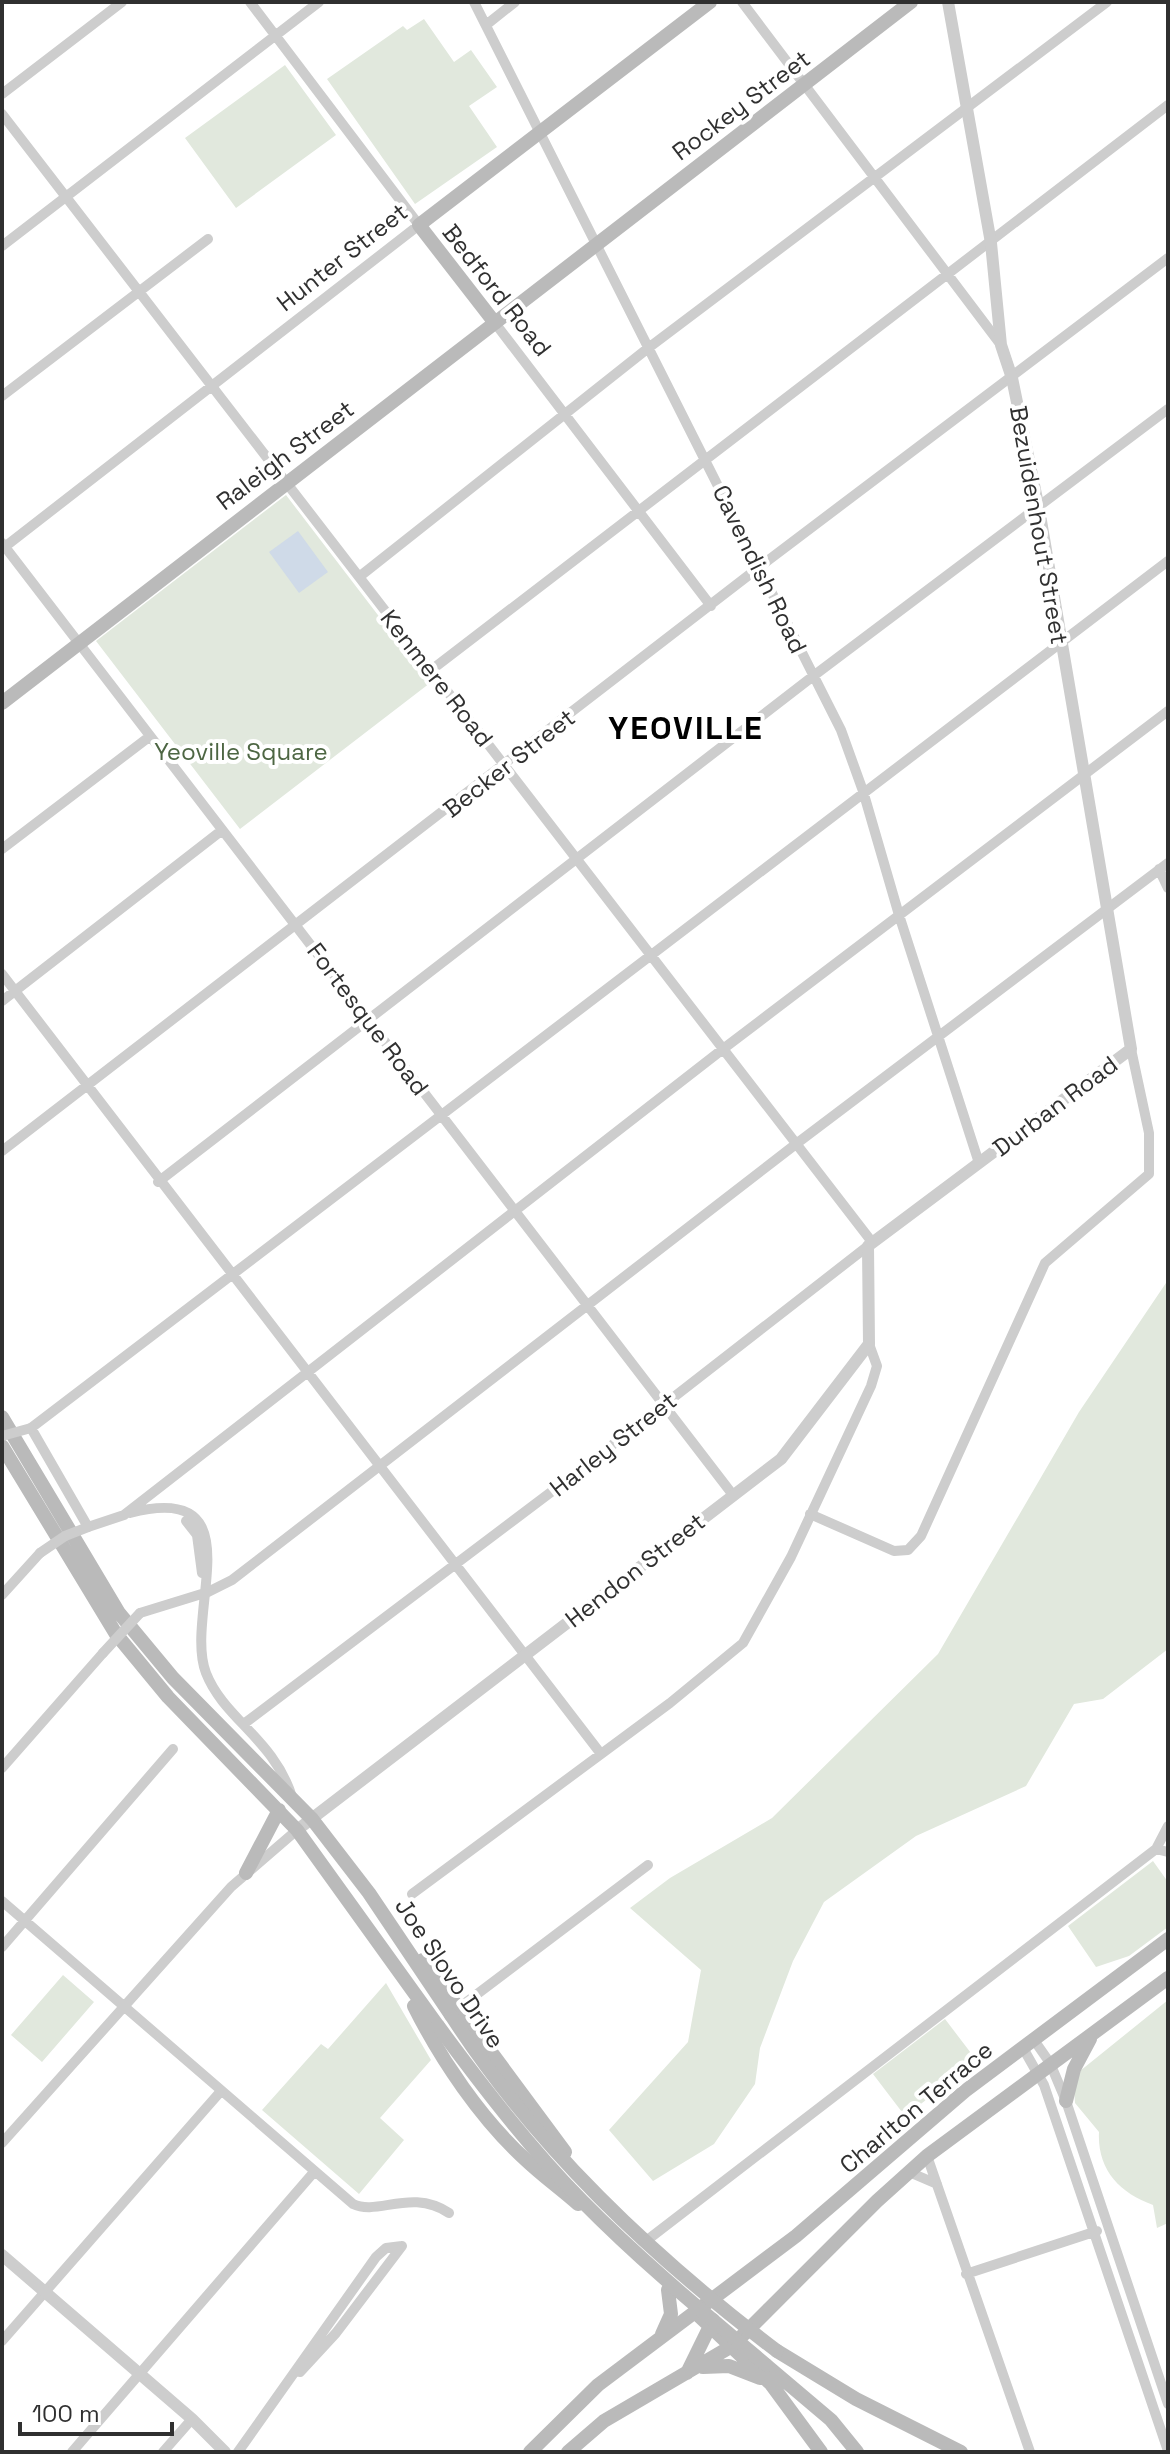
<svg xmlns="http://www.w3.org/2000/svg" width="1170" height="2454" viewBox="0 0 1170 2454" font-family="'Space Grotesk',sans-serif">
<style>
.green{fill:#e1e8dd}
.water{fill:#cfdae8}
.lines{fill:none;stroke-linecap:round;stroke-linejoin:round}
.minor{stroke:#cdcdcd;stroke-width:10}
.tertiary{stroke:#cdcdcd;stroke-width:12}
.secondary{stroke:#bababa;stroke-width:14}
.minor-bridge{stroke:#cdcdcd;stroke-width:10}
.secondary-bridge{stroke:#bababa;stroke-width:14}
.labels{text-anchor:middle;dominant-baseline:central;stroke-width:8;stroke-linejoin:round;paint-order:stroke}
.street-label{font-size:24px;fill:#303030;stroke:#fff}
.park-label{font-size:24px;fill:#4d6643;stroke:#fff}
.district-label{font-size:32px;font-weight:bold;letter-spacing:2px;fill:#000;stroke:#fff}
</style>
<rect width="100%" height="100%" fill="#fff"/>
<!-- green -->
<path class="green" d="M424 19 454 62 471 50 497 87 469 106 497 147 415 204 327 79 403 26 407 30Z
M285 65 336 135 236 208 185 138Z
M286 495 430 683 240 829 96 641Z
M1168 1280V1649L1103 1699 1074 1704 1026 1786 916 1836 824 1902 793 1961 760 2048 755 2084 714 2144 653 2181 609 2130 688 2042 701 1970 630 1908 670 1878 772 1818 938 1654 1079 1412Z
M1153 1861 1168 1882V1927L1129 1956 1096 1967 1068 1926Z
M63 1975 94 2002 42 2062 11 2035Z
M386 1983 431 2060 380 2118 404 2140 359 2194 262 2110 321 2044 328 2049Z
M1168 2000V2223L1157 2228 1153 2205C1119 2193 1097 2169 1099 2132L1075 2103 1074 2089 1080 2071Z
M945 2019 977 2061 905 2116 873 2074Z"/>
<!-- water -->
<path class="water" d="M298 531 328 572 299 593 269 552Z"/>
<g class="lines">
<!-- minor -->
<path class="minor" d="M474 2 841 730 863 791 899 915 979 1163
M742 2 1001 345
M486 25 515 2
M2 94 122 2
M2 114 872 1242
M2 246 319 2
M495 323 711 606
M2 396 208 239
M2 543 733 1495
M2 549 419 225 250 2
M1168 561 31 1428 88 1527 124 1515 723 1049 1168 711
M359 577 647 349 1107 2
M430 671 1168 105
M2 849 149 737
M1159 869 1168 888
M2 974 601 1754
M2 1001 221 831
M2 1151 758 568 1168 258
M158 1182 812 677 1168 409
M130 1513C258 1480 183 1614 206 1673 224 1719 274 1739 292 1797
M810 1514 894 1551 908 1550 921 1536 1045 1263 1149 1174V1133L1131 1049
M186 1521 197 1535 202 1573
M2 1595 40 1553
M140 1613 208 1592 232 1580 796 1144 1168 863
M245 1723 575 1474 868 1246
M2 1768 103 1653
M1156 1849 1168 1826
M412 1894 670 1703 743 1643 791 1557 871 1386 877 1366 869 1344
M2 1901 353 2204C378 2216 411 2188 449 2213
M2 1947 173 1749
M460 2007 648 1865
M1034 2040 1050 2063 1066 2101 1168 2404
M1023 2048 1044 2085 1168 2451
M2 2143 231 1887 297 1830
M927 2156 1030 2452
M909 2172 937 2184
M646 2241 1156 1849 1168 1852
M966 2274 1097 2231
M2 2341 221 2091
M300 2372 336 2333 402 2246
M72 2452 314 2172
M163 2452 192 2419
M238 2452 376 2257 386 2248 402 2246"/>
<!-- tertiary -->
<path class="tertiary" d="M297 1830 781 1459 869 1344 868 1246 1131 1049 1039 509 1012 378 1001 345 991 243 948 2
M2 2255 192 2419 225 2452"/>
<!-- secondary -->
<path class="secondary" d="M495 323 419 225 710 2
M2 703 911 2
M2 1417 119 1613 173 1678 312 1819 369 1893 451 2015
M2 1446 116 1634 168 1697 297 1830 438 2026
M246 1873 279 1810
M423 1960 565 2152
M414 2006C441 2060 481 2119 526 2160 543 2176 561 2189 578 2204
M1066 2101 1074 2069 1090 2039
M699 2316 771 2384 821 2452
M662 2334 671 2314 668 2290
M777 2351 856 2399 961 2452
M766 2365 831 2420 857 2452
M703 2367 729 2366 760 2378
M687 2373 713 2320
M530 2452 598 2385 796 2236 965 2091 1168 1939
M568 2452 604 2421 732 2346 877 2201 927 2156 1168 1978"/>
<!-- minor-bridge -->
<path class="minor-bridge" d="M2 1436 31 1428
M40 1553 65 1536 88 1527
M103 1653 140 1613"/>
<!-- secondary-bridge -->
<path class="secondary-bridge" d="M451 2015C537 2148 652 2256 777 2351
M438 2026C483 2087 529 2147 582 2201 640 2260 703 2312 766 2365"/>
</g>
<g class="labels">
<!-- street labels -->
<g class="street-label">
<text transform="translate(741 105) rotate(-37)">Rockey Street</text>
<text transform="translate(342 257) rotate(-38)">Hunter Street</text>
<text transform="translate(497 290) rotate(52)">Bedford Road</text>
<text transform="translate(285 455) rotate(-37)">Raleigh Street</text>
<text transform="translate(1039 525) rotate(80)">Bezuidenhout Street</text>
<text transform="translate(760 569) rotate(64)">Cavendish Road</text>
<text transform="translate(437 678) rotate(52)">Kenmere Road</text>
<text transform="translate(509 763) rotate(-38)">Becker Street</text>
<text transform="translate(368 1019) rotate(53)">Fortesque Road</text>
<text transform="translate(1055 1106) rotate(-37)">Durban Road</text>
<text transform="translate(613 1444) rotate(-38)">Harley Street</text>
<text transform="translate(635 1570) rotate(-38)">Hendon Street</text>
<text transform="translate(450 1973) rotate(56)">Joe Slovo Drive</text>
<text transform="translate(916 2107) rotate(-40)">Charlton Terrace</text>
</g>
<!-- park labels -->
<g class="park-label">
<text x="241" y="751">Yeoville Square</text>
</g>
<!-- district labels -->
<g class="district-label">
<text x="686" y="728">YEOVILLE</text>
</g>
</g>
<!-- border -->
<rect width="1170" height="2454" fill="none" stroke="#303030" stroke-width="8"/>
<!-- scale -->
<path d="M20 2422v12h152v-12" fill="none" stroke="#303030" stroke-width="4"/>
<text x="32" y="2422" font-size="24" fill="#303030" stroke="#ffffff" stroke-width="6" paint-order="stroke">100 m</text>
</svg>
